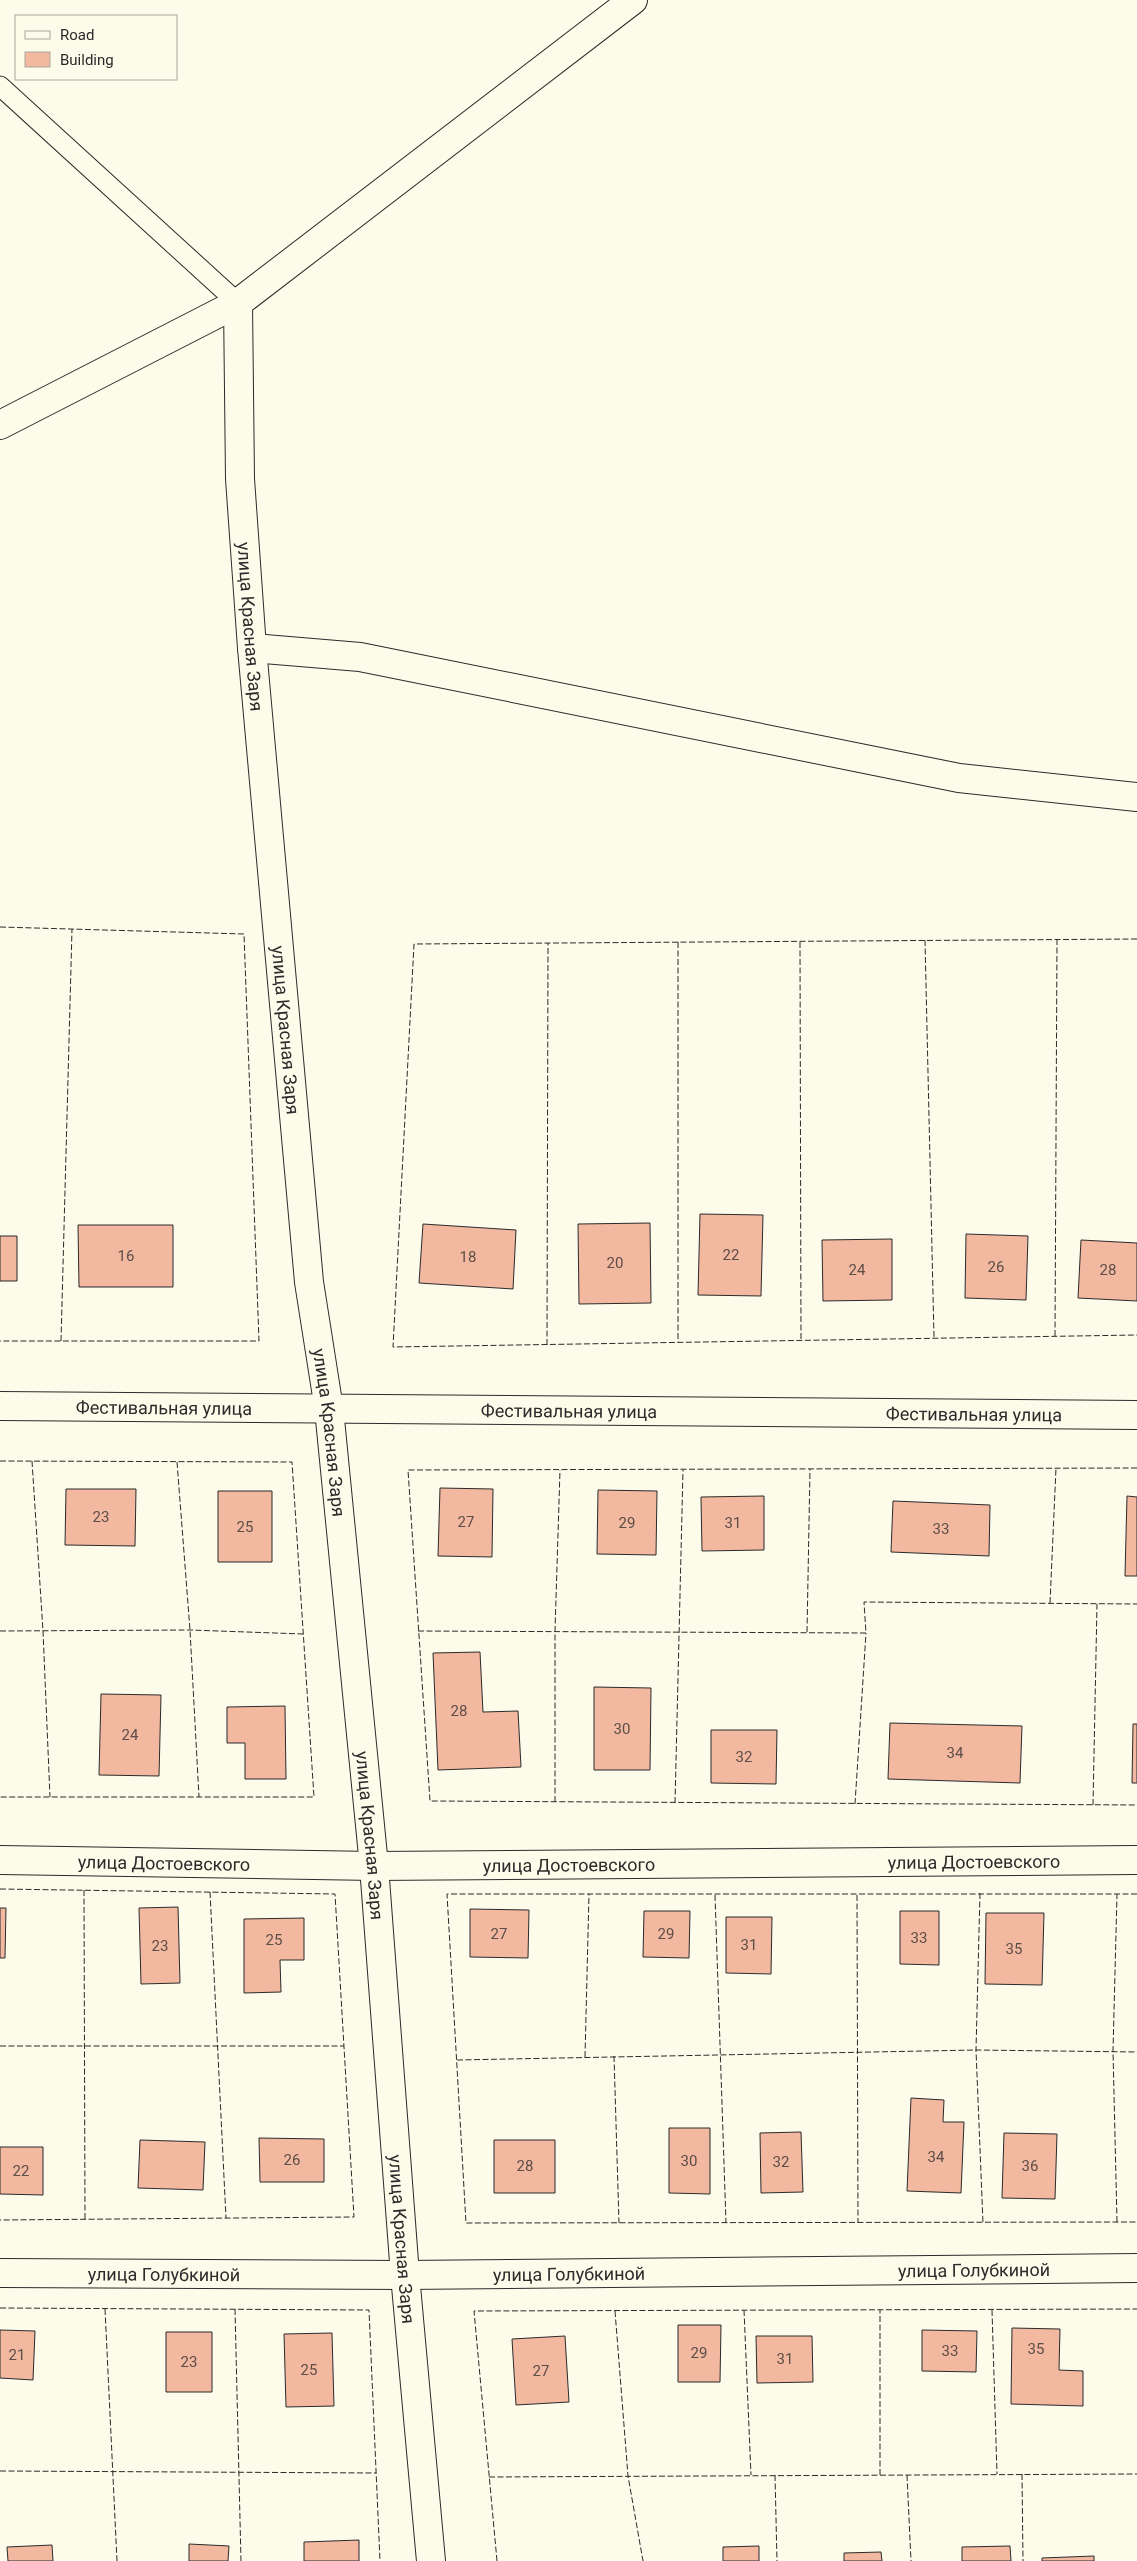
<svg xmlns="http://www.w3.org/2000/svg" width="1137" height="2561" viewBox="0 0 1137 2561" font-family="Roboto,sans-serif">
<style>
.building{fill:#f2b8a0;stroke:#2b2b2b}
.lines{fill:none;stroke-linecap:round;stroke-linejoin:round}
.service-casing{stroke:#2b2b2b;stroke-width:21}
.minor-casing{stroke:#2b2b2b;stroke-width:30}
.service{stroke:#fdfbea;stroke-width:19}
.minor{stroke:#fdfbea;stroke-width:28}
.fence{stroke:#2b2b2b;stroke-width:1;stroke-dasharray:6 2.5;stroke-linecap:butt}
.labels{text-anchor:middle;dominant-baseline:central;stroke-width:4;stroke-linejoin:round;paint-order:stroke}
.number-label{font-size:15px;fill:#5d4e48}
.street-label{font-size:18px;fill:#2b2b2b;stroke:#fdfbea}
</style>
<rect width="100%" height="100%" fill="#fdfbea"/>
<!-- building -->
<path class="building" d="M700 1214 763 1215 761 1296 698 1295Z
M650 1223 651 1303 579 1304 578 1224Z
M423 1224 516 1230 513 1289 419 1283Z
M78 1225H173V1287H79Z
M966 1234 1028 1236 1026 1300 965 1298Z
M0 1236H17V1281H0Z
M892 1239V1300L823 1301 822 1240Z
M1081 1240 1137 1243V1301L1078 1298Z
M440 1488 493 1489 492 1557 438 1556Z
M66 1489H136L135 1546 65 1545Z
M598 1490 657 1491 656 1555 597 1554Z
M218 1491H272V1562H218Z
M764 1496V1550L702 1551 701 1497Z
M1127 1496 1137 1497V1576H1125Z
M893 1501 990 1505 989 1556 891 1552Z
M480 1652 483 1712 518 1711 521 1767 438 1770 433 1653Z
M594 1687 651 1688 650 1770H594Z
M101 1694 161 1695 159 1776 99 1775Z
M285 1706 286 1779H245V1743H227V1707Z
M890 1723 1022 1726 1020 1783 888 1779Z
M1133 1724H1137V1783H1132Z
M711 1730H777L776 1784 711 1783Z
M178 1907 180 1983 141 1984 139 1908Z
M0 1908H6L5 1958H0Z
M470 1909 529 1910 528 1958 470 1957Z
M644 1911H690L689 1958 643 1957Z
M900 1911H939V1965L900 1964Z
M986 1913H1044L1042 1985 985 1984Z
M726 1917H772L771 1974 726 1973Z
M304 1918V1960H280L281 1992 244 1993V1919Z
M911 2098 944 2100 943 2122H964L961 2193 907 2191Z
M669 2128H710V2194L669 2193Z
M801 2132 803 2192 761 2193 760 2133Z
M1004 2133 1057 2134 1055 2199 1002 2198Z
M259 2138 324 2139V2182H260Z
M140 2140 205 2142 203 2190 138 2188Z
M494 2140H555V2193H494Z
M0 2147H43V2195L0 2194Z
M678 2325H721L720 2382H678Z
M1012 2328 1060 2329 1059 2370 1083 2371V2406L1011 2404Z
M0 2330 35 2331 33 2380 0 2378Z
M922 2330 977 2331 976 2372 922 2371Z
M166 2332H212V2392H166Z
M332 2333 334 2406 286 2407 284 2334Z
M565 2336 569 2402 516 2405 512 2339Z
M756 2336H812L813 2382 757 2383Z
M359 2540V2561H304V2542Z
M189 2544 229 2546 228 2561H189Z
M52 2545 53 2561H8L7 2547Z
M759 2546V2561H723V2547Z
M1010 2546 1011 2561H962V2547Z
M881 2552 882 2561H844V2553Z
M1094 2556V2561H1042V2558Z"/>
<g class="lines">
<!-- service casing -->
<g class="service-casing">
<path id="service" d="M0 86 238 303"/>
</g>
<!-- minor casing -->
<g class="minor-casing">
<g id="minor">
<path id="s1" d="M238 303 240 479 252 648 309 1282 329 1409 374 1866 405 2275 431 2561"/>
<path d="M0 425 238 303 633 0"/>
<path d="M252 648 360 657 959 778 1137 797"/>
<path id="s2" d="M0 1406 1137 1415"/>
<path id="s3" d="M0 1860 374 1866 1137 1860"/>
<path id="s4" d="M0 2273 405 2275 1137 2268"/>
</g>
</g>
<!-- service -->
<use href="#service" class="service"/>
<!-- minor -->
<use href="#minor" class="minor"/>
<!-- fence -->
<path class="fence" d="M0 927 244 934 259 1341H0
M1137 939 414 944 393 1347 1137 1335
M925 940 934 1338
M678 942V1342
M800 942 801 1341
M1055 1336 1057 940
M61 1341 72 929
M547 1345 548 943
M0 1461 292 1462 314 1797H0
M32 1461 43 1631 50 1797
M177 1462 190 1630 199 1797
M1137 1468 408 1470 430 1801 1137 1805
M1050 1603 1056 1468
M0 1631 190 1630 303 1634
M418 1631 866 1633 864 1602 1137 1604
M807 1632 810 1469
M555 1802V1631L560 1470
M675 1803 683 1470
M855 1804 866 1633
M1093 1805 1097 1604
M0 1889 335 1894 354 2217 0 2220
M84 1890 85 2219
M210 1892 226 2218
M980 1893 976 2050 983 2223
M1137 1894H447L466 2223 1137 2222
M715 1895 726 2223
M857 1895 858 2223
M0 2046H344
M614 2056 619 2223
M585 2057 589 1894
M457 2060 976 2050 1137 2052
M1117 2222 1113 2051 1117 1894
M0 2308 369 2310 380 2561
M105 2309 117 2561
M235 2309 241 2561
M744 2310 751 2475
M992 2310 997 2474
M615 2311 628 2476 643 2561
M0 2471 376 2473
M1022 2474 1023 2561
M775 2475 777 2561
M880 2475V2310
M907 2475 911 2561
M489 2477 1137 2474
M497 2561 474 2311 1137 2309"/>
</g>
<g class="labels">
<!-- number labels -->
<g class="number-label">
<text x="731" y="1255">22</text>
<text x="126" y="1256">16</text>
<text x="468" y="1257">18</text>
<text x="615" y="1263">20</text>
<text x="996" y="1267">26</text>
<text x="857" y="1270">24</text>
<text x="1108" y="1270">28</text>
<text x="101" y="1517">23</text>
<text x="466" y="1522">27</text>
<text x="627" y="1523">29</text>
<text x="733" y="1523">31</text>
<text x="245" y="1527">25</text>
<text x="941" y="1529">33</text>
<text x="459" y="1711">28</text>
<text x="622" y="1729">30</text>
<text x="130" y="1735">24</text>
<text x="955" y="1753">34</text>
<text x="744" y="1757">32</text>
<text x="499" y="1934">27</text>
<text x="666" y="1934">29</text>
<text x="919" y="1938">33</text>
<text x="274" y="1940">25</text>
<text x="749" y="1945">31</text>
<text x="160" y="1946">23</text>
<text x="1014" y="1949">35</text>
<text x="936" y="2157">34</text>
<text x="292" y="2160">26</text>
<text x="689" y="2161">30</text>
<text x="781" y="2162">32</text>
<text x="525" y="2166">28</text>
<text x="1030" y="2166">36</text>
<text x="21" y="2171">22</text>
<text x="1036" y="2349">35</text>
<text x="950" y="2351">33</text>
<text x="699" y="2353">29</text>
<text x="17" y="2355">21</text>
<text x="785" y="2359">31</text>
<text x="189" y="2362">23</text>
<text x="309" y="2370">25</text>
<text x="541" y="2371">27</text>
</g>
<!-- street labels -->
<g class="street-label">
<text stroke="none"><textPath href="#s1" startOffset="324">улица Красная Заря</textPath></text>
<text stroke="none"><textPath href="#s1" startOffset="729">улица Красная Заря</textPath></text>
<text stroke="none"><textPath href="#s2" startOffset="164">Фестивальная улица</textPath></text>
<text stroke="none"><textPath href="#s2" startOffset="569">Фестивальная улица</textPath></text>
<text stroke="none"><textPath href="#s2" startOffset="974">Фестивальная улица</textPath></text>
<text stroke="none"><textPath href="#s1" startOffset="1134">улица Красная Заря</textPath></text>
<text stroke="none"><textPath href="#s1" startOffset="1539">улица Красная Заря</textPath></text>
<text stroke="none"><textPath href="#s3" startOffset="974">улица Достоевского</textPath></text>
<text stroke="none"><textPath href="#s3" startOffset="164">улица Достоевского</textPath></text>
<text stroke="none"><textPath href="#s3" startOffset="569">улица Достоевского</textPath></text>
<text stroke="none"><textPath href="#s1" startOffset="1944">улица Красная Заря</textPath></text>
<text stroke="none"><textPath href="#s4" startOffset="974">улица Голубкиной</textPath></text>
<text stroke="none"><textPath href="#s4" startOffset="569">улица Голубкиной</textPath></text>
<text stroke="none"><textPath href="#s4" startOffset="164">улица Голубкиной</textPath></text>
</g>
</g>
<!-- legend -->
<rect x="15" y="15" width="162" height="65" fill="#fdfbea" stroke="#a9a89e"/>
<rect x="25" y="31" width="25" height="8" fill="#fdfbea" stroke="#a9a89e"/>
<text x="60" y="40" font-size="15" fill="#2b2b2b">Road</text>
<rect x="25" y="52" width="25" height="15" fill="#f2b8a0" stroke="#a9a89e"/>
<text x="60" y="65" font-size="15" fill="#2b2b2b">Building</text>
</svg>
